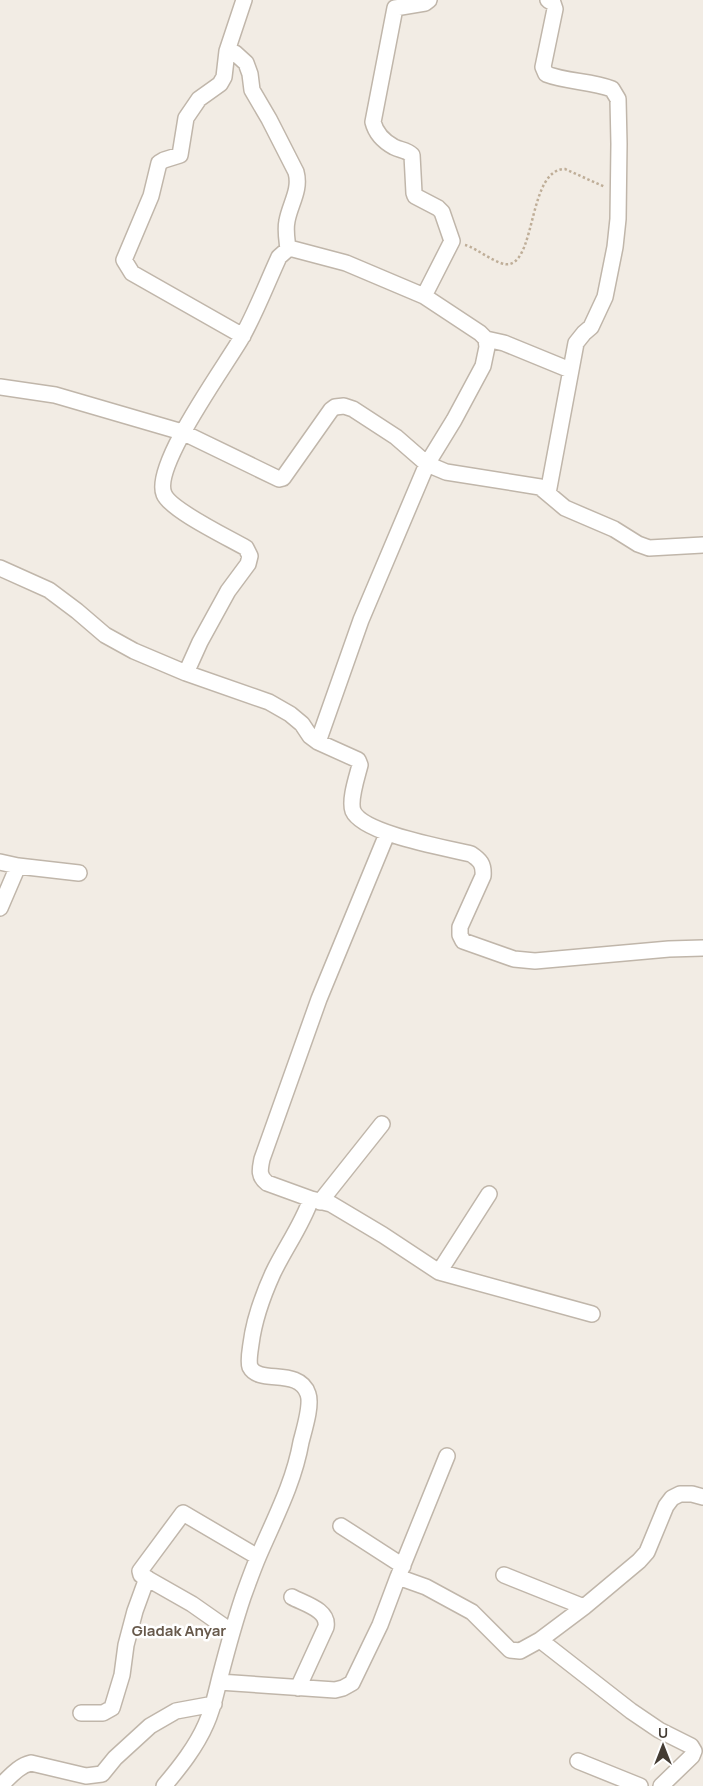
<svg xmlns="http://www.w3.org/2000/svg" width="703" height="1786" viewBox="0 0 703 1786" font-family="Manrope,sans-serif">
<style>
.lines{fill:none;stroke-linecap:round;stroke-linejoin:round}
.minor-casing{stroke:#c0b6aa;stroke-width:18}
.path{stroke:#bfae98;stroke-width:2.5;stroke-dasharray:2.5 2.5;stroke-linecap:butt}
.minor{stroke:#fff;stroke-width:15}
.labels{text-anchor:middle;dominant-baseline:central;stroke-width:5;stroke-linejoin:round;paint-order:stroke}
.quarter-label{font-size:15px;font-weight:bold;fill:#67594b;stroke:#fff}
</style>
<rect width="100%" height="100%" fill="#f2ece4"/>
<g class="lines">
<!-- minor casing -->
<g class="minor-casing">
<path id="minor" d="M244 0 227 51 235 53 246 63 250 74 252 90 269 119 296 172C301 190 290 204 287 221 285 230 287 240 288 249
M548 0 553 3 555 9 543 67 546 74C567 82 591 81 612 89L618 99 619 144 618 219 615 247 605 297 591 327 584 333 576 343 548 493
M227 51 224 77 220 84 199 99 186 118 180 155 164 160 159 163 151 196 124 260 132 273 243 336
M486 339 504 343 570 370
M0 387 55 395 182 432 279 479 283 478 331 410 335 407 344 406 353 409 396 437 427 464 446 472 540 487 565 508 614 529 638 544 649 548 703 545
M0 568 49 590 77 611 105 635 134 651 186 673 269 702 290 714 302 724 310 736 318 742 358 760 360 765C357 777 349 800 353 811 363 834 447 848 471 854 480 860 484 864 483 876L460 927V935L463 941 514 959 535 961 669 949 703 948
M186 673 200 642 228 591 248 564 250 556 246 548C229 538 170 510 164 494 152 466 226 365 242 337 256 312 267 283 279 257L288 249H293L346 263 424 296 452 241 442 212 438 208 415 196 414 193 412 155C407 150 400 150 394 147 383 141 376 134 373 122L395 8 425 3 429 0
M318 742 361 620 427 464 454 420 483 366 487 347 486 339 480 333 424 296
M0 862 18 866 79 873
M0 908 18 866
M311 1199 331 1204 383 1235 439 1272 592 1314
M320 1202 382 1124
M439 1272 489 1194
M341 1526 403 1566
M504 1575 584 1607
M398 1577 447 1456
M292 1597C305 1604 329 1610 326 1627L298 1688
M232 1632 192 1604 141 1575 140 1571 183 1513 258 1557
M540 1640 631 1711 659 1730 691 1746 694 1751 692 1756 661 1786
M219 1682 335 1690 343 1688 352 1683 380 1625 398 1577 426 1587 472 1612 510 1650 520 1651 540 1640 584 1607 639 1561 647 1552 666 1506 672 1498 680 1494H692L703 1497
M81 1713H103L112 1708 122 1675 126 1645 135 1611 147 1578
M578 1761 640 1786
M0 1786C10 1777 18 1766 31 1763L86 1776 102 1774 115 1758 150 1726 176 1711 214 1704
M164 1786C180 1767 196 1747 206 1724 213 1709 216 1693 220 1677 227 1650 234 1624 243 1597 248 1583 253 1569 259 1555 275 1518 294 1482 301 1442 304 1430 312 1405 308 1394 299 1367 259 1385 250 1367 248 1361 250 1351 251 1344 254 1320 263 1295 273 1273 285 1248 302 1225 311 1199L267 1183C258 1176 260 1169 262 1159L319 999 387 834"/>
</g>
<!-- path -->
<path class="path" d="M465 245C477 248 499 267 510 264 536 257 529 169 565 169L605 187"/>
<!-- minor -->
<use href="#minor" class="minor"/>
</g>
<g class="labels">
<!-- quarter labels -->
<g class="quarter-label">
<text x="179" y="1630">Gladak Anyar</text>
</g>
</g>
<!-- north arrow -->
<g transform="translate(663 1746)" stroke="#ffffff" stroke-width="4" paint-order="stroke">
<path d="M0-4L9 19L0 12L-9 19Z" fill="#443c34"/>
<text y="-8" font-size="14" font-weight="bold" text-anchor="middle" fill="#443c34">U</text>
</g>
</svg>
